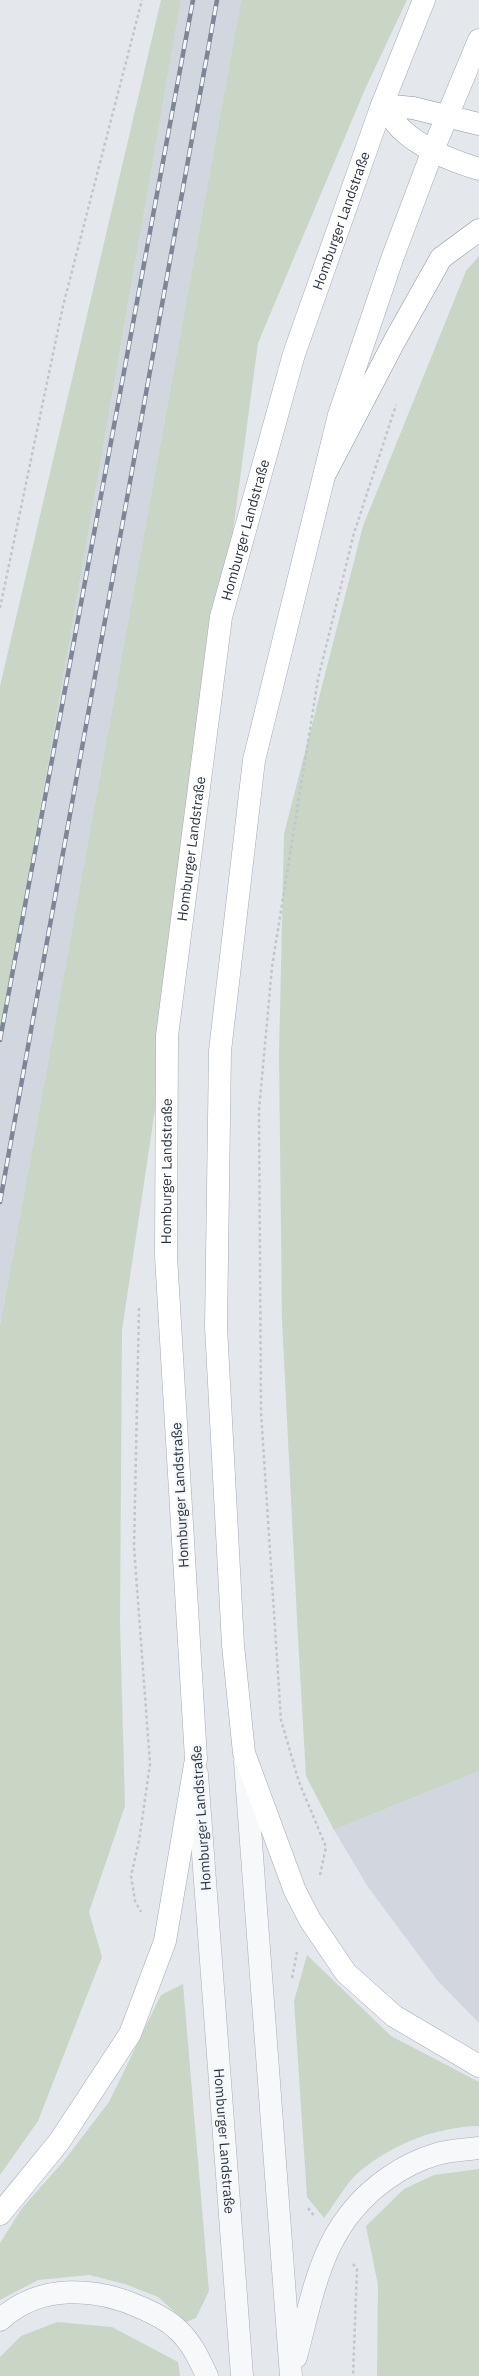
<svg xmlns="http://www.w3.org/2000/svg" width="479" height="2376" viewBox="0 0 479 2376" font-family="'IBM Plex Sans',sans-serif">
<style>
.built{fill:#d2d6de}
.green{fill:#c9d6c5}
.lines{fill:none;stroke-linecap:round;stroke-linejoin:round}
.minor-casing{stroke:#a9aeb7;stroke-width:23}
.major-casing{stroke:#a3abb8;stroke-width:23}
.highway-casing{stroke:#8b94a3;stroke-width:23}
.path{stroke:#c2c5cb;stroke-width:2.5;stroke-dasharray:3 3;stroke-linecap:butt}
.minor{stroke:#f7f8fa;stroke-width:22}
.major{stroke:#fff;stroke-width:22}
.highway{stroke:#fff;stroke-width:22}
.rail-casing{stroke:#7d8696;stroke-width:4.5}
.rail{stroke:#f4f6f9;stroke-width:3;stroke-dasharray:9;stroke-linecap:butt}
.labels{text-anchor:middle;dominant-baseline:central;stroke-width:4;stroke-linejoin:round;paint-order:stroke}
.street-label{font-size:14px;fill:#2b3445;stroke:#f4f6f9}
</style>
<rect width="100%" height="100%" fill="#e4e7ec"/>
<!-- built -->
<path class="built" d="M181 0H241L0 1326V1040Z
M479 1771V2023L438 1981 368 1887 334 1830Z"/>
<!-- green -->
<path class="green" d="M161 0H181L0 1040V686Z
M241 0H407L366 87 258 343 166 1036 122 1330 120 1622 125 1806 89 1912 102 1957 38 2121 0 2175V1326Z
M479 256V1771L334 1830 306 1776 298 1638 282 1320 279 1055 284 834 363 526 466 271Z
M307 1955 391 2036 479 2082V2126C436 2127 392 2144 359 2172 347 2182 334 2205 324 2218L307 2197 294 2001Z
M183 1984 209 2291 196 2318 186 2322 158 2297 125 2284 89 2275 38 2280 0 2300V2243L22 2208 63 2162 109 2102 161 1995Z
M479 2169V2376H377L378 2285 366 2226 404 2189 434 2175Z
M57 2322 112 2327 178 2362 180 2376H0V2357L21 2336Z"/>
<g class="lines">
<!-- minor casing -->
<g class="minor-casing">
<g id="minor">
<path d="M245 1762 291 2376"/>
<path id="s1" d="M197 1774 242 2376"/>
<path d="M0 2320C40 2283 97 2287 142 2308 155 2314 168 2320 178 2330 192 2343 199 2359 207 2376"/>
<path d="M296 2357C315 2286 323 2223 388 2178 402 2168 420 2159 437 2154 450 2150 465 2150 479 2148"/>
</g>
</g>
<!-- major casing -->
<g class="major-casing">
<g id="major">
<path d="M479 40 433 150 392 259 339 415 254 760 220 1051 216 1327 233 1645 244 1753 295 1891 310 1920 346 1973 394 2016 479 2066"/>
<path id="s2" d="M0 2214 59 2142 130 2034 165 1941 196 1759 166 1256 167 1036 221 617 294 354 382 105 424 0"/>
</g>
</g>
<!-- highway casing -->
<g class="highway-casing">
<path id="highway" d="M382 105C389 113 395 123 402 130 423 149 452 161 479 169
M382 105 413 108 479 124
M325 474 395 340 441 258 479 230"/>
</g>
<!-- path -->
<path class="path" d="M0 608 63 306 142 0
M139 1308 134 1547 150 1764 139 1841 131 1876 135 1901 141 1912
M320 1875 326 1847 299 1782 281 1720 261 1412 259 1110 272 967 318 679 354 533 396 405
M292 1978 297 1952
M308 2208 315 2217
M353 2264 357 2269 353 2376"/>
<!-- minor -->
<use href="#minor" class="minor"/>
<!-- major -->
<use href="#major" class="major"/>
<!-- highway -->
<use href="#highway" class="highway"/>
<!-- rail casing -->
<g class="rail-casing">
<path id="rail" d="M0 1040 193 0
M0 1202 217 0"/>
</g>
<!-- rail -->
<use href="#rail" class="rail"/>
</g>
<g class="labels">
<!-- street labels -->
<g class="street-label">
<text stroke="none"><textPath href="#s2" startOffset="2067">Homburger Landstraße</textPath></text>
<text stroke="none"><textPath href="#s2" startOffset="1743">Homburger Landstraße</textPath></text>
<text stroke="none"><textPath href="#s2" startOffset="1419">Homburger Landstraße</textPath></text>
<text stroke="none"><textPath href="#s2" startOffset="1095">Homburger Landstraße</textPath></text>
<text transform="translate(180 1495) rotate(-93)">Homburger Landstraße</text>
<text transform="translate(201 1818) rotate(-94)">Homburger Landstraße</text>
<text stroke="none"><textPath href="#s1" startOffset="368">Homburger Landstraße</textPath></text>
</g>
</g>
</svg>
